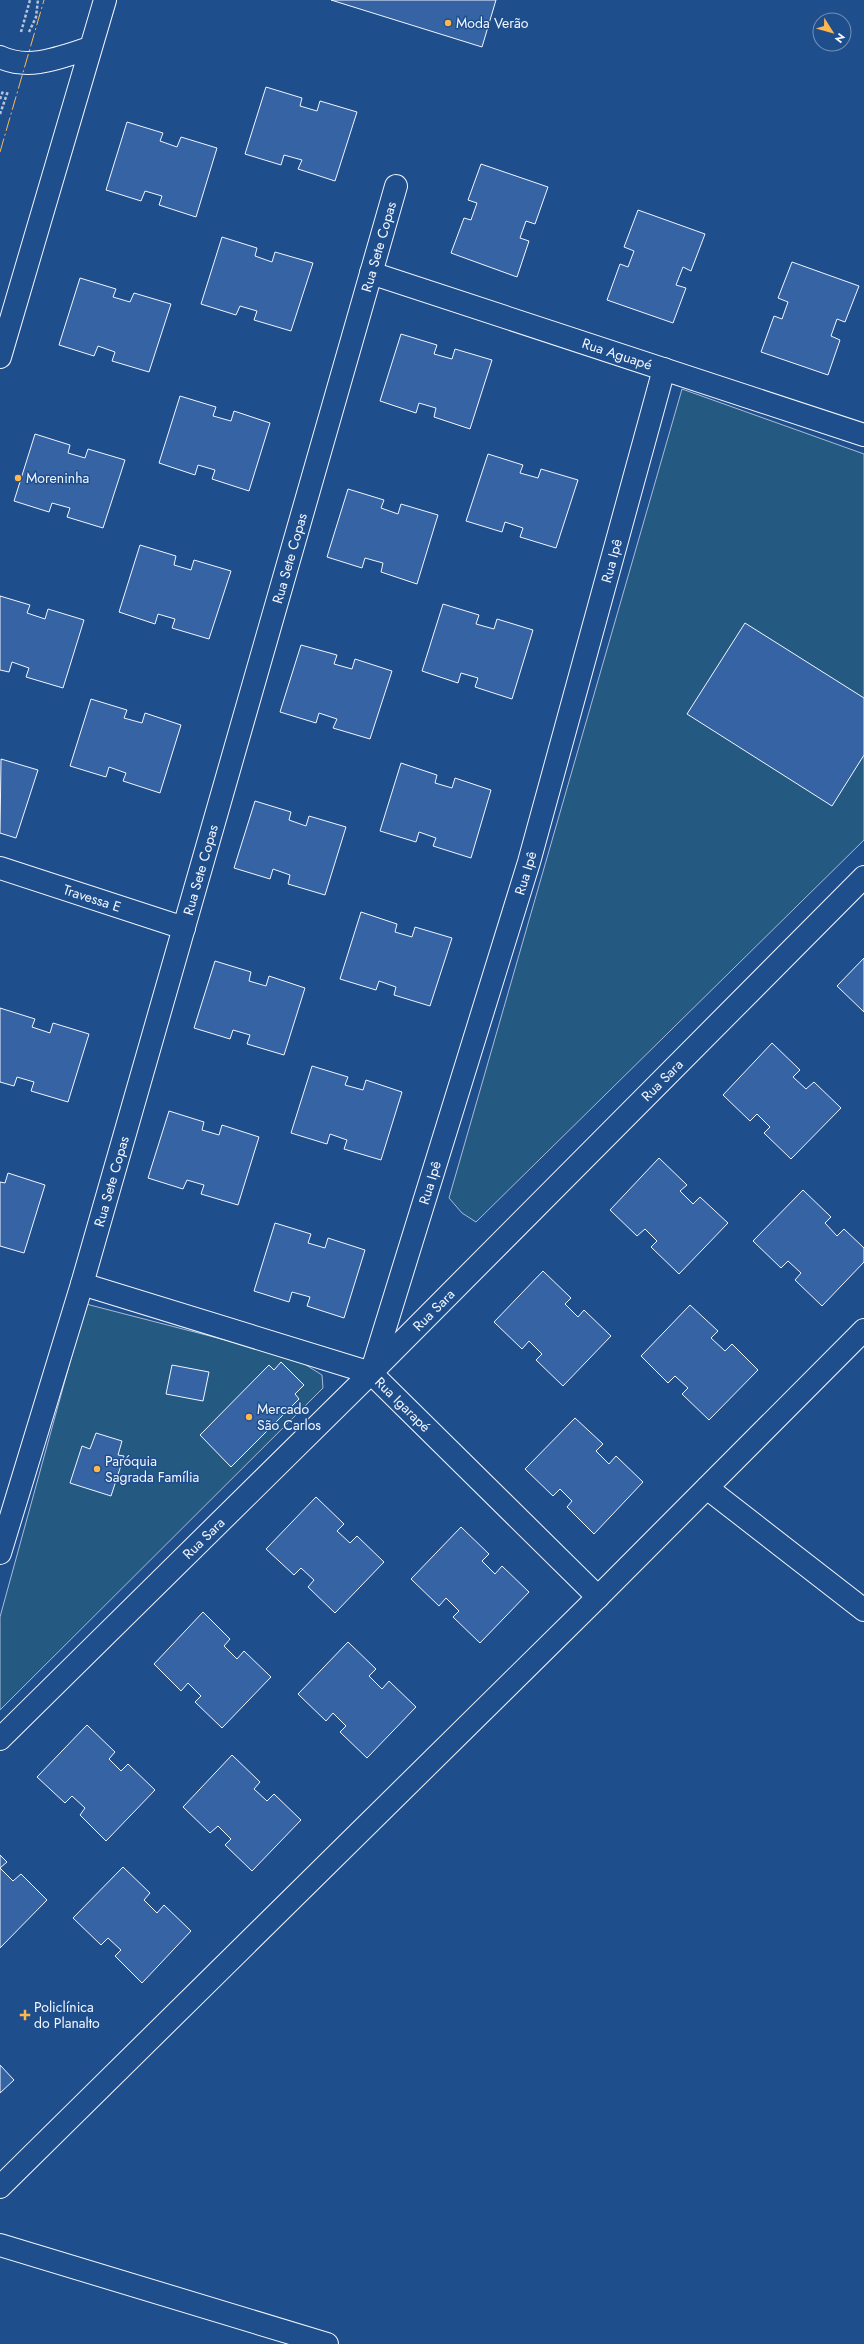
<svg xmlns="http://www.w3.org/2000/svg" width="864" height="2344" viewBox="0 0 864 2344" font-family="Jost,sans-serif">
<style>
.green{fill:#245a82;stroke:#a8bbd7}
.building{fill:#3563a3;stroke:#f2f6ff}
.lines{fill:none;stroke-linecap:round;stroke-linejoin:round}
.minor-casing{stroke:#f2f6ff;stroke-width:24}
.major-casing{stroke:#f2f6ff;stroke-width:24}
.path{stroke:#b3c4dc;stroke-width:2.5;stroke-dasharray:3 2;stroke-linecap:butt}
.minor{stroke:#1f4e8c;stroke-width:22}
.major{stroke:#1f4e8c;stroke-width:22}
.power{stroke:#ffb74d;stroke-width:1;stroke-dasharray:14 3 2 3;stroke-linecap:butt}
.poi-dot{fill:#ffb74d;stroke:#1f4e8c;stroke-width:1.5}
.labels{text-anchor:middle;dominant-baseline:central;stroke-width:3;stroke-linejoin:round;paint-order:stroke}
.poi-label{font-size:14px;fill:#f2f6ff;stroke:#1f4e8c;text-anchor:start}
.street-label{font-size:14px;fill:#f2f6ff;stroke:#1f4e8c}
</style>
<rect width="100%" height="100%" fill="#1f4e8c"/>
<!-- green -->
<path class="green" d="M682 389 864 454V840L476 1222 462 1213 449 1198Z
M86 1304 295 1358 322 1375 323 1388 0 1710V1617Z"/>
<!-- building -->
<path class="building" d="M331 0H496L482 47Z
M266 87 302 98 300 106 317 111 320 101 357 112 335 181 298 169 302 160 284 155 281 165 245 154Z
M127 122 163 133 160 141 177 147 181 137 217 148 196 217 159 205 162 196 145 191 141 201 106 190Z
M481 164 548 187 535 224 526 221 520 238 529 241 517 277 451 253 464 218 471 220 477 203 468 200Z
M638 210 705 234 691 271 683 267 676 285 686 288 673 323 607 300 620 264 628 267 634 251 624 247Z
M222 237 257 248 255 256 272 262 275 252 313 263 291 331 254 320 257 311 240 306 236 315 201 304Z
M792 262 859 286 845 322 837 319 831 336 840 340 828 375 761 352 774 316 782 319 788 302 778 298Z
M80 278 116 289 113 297 130 302 134 293 171 304 149 372 112 361 115 352 98 346 94 356 59 345Z
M401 334 437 345 434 354 452 359 455 349 492 360 470 429 434 417 436 408 419 403 416 413 380 401Z
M180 396 216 407 213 416 231 421 234 411 270 423 249 491 212 479 215 470 198 465 195 475 159 463Z
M35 434 70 445 68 453 85 458 88 449 125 460 103 528 67 517 70 508 52 503 49 512 14 501Z
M488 454 523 465 520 473 538 478 541 469 578 480 556 548 520 537 523 528 505 522 502 532 466 521Z
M348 489 384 500 381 508 398 514 401 504 438 515 417 584 381 572 383 563 365 558 362 568 327 557Z
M140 545 176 556 174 565 191 570 194 560 231 571 209 639 172 628 175 619 158 614 155 624 119 612Z
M0 596 30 605 27 613 45 619 48 609 84 620 63 688 26 677 29 668 12 662 9 672 0 670Z
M443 604 479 615 476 624 494 629 497 619 533 630 512 699 475 687 478 678 461 673 458 683 422 671Z
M745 623 864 698V755L832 806 687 714Z
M301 645 337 655 334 664 352 669 355 659 392 671 370 739 333 728 337 719 319 713 316 723 280 712Z
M91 699 127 710 124 718 142 723 145 713 181 725 160 793 123 781 126 773 109 767 106 777 70 766Z
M1 759 38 770 16 838 0 833Z
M401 763 437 775 435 783 452 788 455 778 491 790 471 858 433 846 436 838 419 832 416 842 380 831Z
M255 801 291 812 289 820 306 826 309 816 346 827 325 895 288 884 290 875 273 869 270 879 234 868Z
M361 912 397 924 395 932 412 937 415 927 452 938 430 1006 394 995 396 987 379 981 376 990 340 979Z
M864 958V1012L837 986Z
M215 961 251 972 249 981 266 986 269 976 305 988 284 1055 247 1044 250 1035 233 1030 230 1039 194 1028Z
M0 1008 35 1019 32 1027 50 1033 53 1023 89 1034 68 1102 31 1091 34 1082 17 1077 14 1086 0 1082Z
M772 1043 800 1070 793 1077 806 1089 814 1082 841 1108 791 1159 764 1133 770 1127 757 1114 750 1121 723 1095Z
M312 1066 348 1077 345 1085 363 1090 366 1080 402 1092 381 1160 344 1149 347 1140 330 1134 327 1144 291 1133Z
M169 1111 204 1122 202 1130 219 1135 222 1125 259 1137 238 1205 201 1194 204 1185 187 1180 183 1189 148 1178Z
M659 1158 687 1185 680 1191 693 1204 700 1197 728 1223 679 1274 651 1247 657 1241 645 1229 637 1236 610 1210Z
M8 1173 45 1185 24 1253 0 1246V1182L5 1183Z
M803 1190 831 1217 825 1223 837 1236 844 1229 864 1248V1262L822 1306 795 1280 801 1273 788 1261 781 1268 753 1241Z
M275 1223 311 1234 308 1243 325 1248 328 1238 365 1250 344 1318 307 1306 310 1297 292 1292 289 1302 254 1291Z
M543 1271 571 1298 565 1304 578 1317 584 1310 611 1336 563 1386 536 1360 542 1354 529 1341 522 1349 494 1322Z
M690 1305 718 1331 711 1338 725 1351 732 1344 758 1370 709 1420 682 1394 688 1388 675 1376 668 1383 641 1356Z
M281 1362 304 1385 295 1394 299 1399 231 1467 200 1435 269 1365 274 1370Z
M172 1365 209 1372 203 1401 166 1394Z
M575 1418 603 1444 596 1451 609 1464 616 1456 643 1482 594 1534 567 1507 572 1501 560 1489 553 1496 525 1469Z
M96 1433 122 1441 118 1455 124 1456 111 1496 70 1483 82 1446 90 1449Z
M316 1497 344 1524 337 1531 350 1543 357 1536 384 1562 335 1613 308 1587 314 1580 301 1568 294 1575 266 1549Z
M461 1527 489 1554 482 1561 495 1574 502 1566 529 1592 480 1643 453 1617 459 1611 446 1598 439 1606 411 1579Z
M203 1612 230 1639 224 1646 237 1659 244 1651 271 1677 222 1728 195 1702 201 1696 188 1683 181 1691 154 1664Z
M348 1642 376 1669 369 1676 382 1689 389 1681 416 1707 367 1758 340 1732 346 1726 333 1713 326 1721 298 1694Z
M87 1725 115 1752 109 1759 121 1771 128 1764 155 1790 106 1841 80 1815 85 1808 72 1796 65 1803 37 1777Z
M232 1755 260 1782 254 1789 267 1801 274 1794 301 1820 252 1871 225 1845 231 1839 218 1826 210 1833 183 1807Z
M0 1855 7 1862 0 1868 13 1881 21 1874 47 1900 0 1948Z
M123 1867 150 1893 144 1900 157 1913 164 1905 191 1931 142 1983 115 1956 121 1950 108 1938 101 1945 73 1918Z
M0 2065 14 2080 0 2093Z"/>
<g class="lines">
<!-- minor casing -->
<g class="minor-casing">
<g id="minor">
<path id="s1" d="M371 273 864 435"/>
<path id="s2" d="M0 868 184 928"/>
<path id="s3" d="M82 1284 371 1373 598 1597"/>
<path id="s4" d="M372 1370 529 862 664 369"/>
<path d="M707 1488 864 1610"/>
<path id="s5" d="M0 1553 82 1284 396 186"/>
<path id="s6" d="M0 1739 371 1373 864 877"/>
<path d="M0 2245 327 2344"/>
</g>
</g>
<!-- major casing -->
<g class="major-casing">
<path id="major" d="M0 57C29 71 61 57 90 48
M0 357 105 0
M0 2187 598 1597 864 1330"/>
</g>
<!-- path -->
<path class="path" d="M21 32 30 0
M29 32 36 17 38 0
M0 99 3 91
M0 114 8 91"/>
<!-- minor -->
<use href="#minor" class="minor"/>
<!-- major -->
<use href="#major" class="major"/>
<!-- power -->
<path class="power" d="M0 152 44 0"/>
</g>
<!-- markers -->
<g class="poi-dot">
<circle cx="448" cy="23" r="4"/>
<circle cx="18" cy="478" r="4"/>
<circle cx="249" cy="1417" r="4"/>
<circle cx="97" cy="1469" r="4"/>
<path d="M23 2009h4v4h4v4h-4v4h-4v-4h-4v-4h4z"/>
</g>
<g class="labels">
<!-- poi labels -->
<g class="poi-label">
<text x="456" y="23">Moda Verão</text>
<text x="26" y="478">Moreninha</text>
<text x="257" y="1409">Mercado<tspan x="257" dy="16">São Carlos</tspan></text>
<text x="105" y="1461">Paróquia<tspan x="105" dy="16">Sagrada Família</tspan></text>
<text x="34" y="2007">Policlínica<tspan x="34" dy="16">do Planalto</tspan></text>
</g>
<!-- street labels -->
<g class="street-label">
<text stroke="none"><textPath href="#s5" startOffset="1360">Rua Sete Copas</textPath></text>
<text stroke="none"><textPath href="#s1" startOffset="259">Rua Aguapé</textPath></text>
<text stroke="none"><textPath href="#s5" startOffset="1036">Rua Sete Copas</textPath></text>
<text stroke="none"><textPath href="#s4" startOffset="844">Rua Ipê</textPath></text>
<text stroke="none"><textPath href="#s5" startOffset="712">Rua Sete Copas</textPath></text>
<text stroke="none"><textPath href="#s4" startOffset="520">Rua Ipê</textPath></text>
<text stroke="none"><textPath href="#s2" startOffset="97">Travessa E</textPath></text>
<text stroke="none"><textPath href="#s6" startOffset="934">Rua Sara</textPath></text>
<text stroke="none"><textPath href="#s5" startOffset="388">Rua Sete Copas</textPath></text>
<text stroke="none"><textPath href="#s4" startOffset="196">Rua Ipê</textPath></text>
<text stroke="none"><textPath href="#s6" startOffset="610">Rua Sara</textPath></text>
<text stroke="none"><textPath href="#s3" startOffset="347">Rua Igarapé</textPath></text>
<text stroke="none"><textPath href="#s6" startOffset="286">Rua Sara</textPath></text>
</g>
</g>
<!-- north arrow -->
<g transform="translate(832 32) rotate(127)"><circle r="19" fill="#1f4e8c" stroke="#7391ba"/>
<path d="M0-3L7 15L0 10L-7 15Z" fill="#ffb74d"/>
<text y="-6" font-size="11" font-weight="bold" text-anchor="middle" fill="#f2f6ff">N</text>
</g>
</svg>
